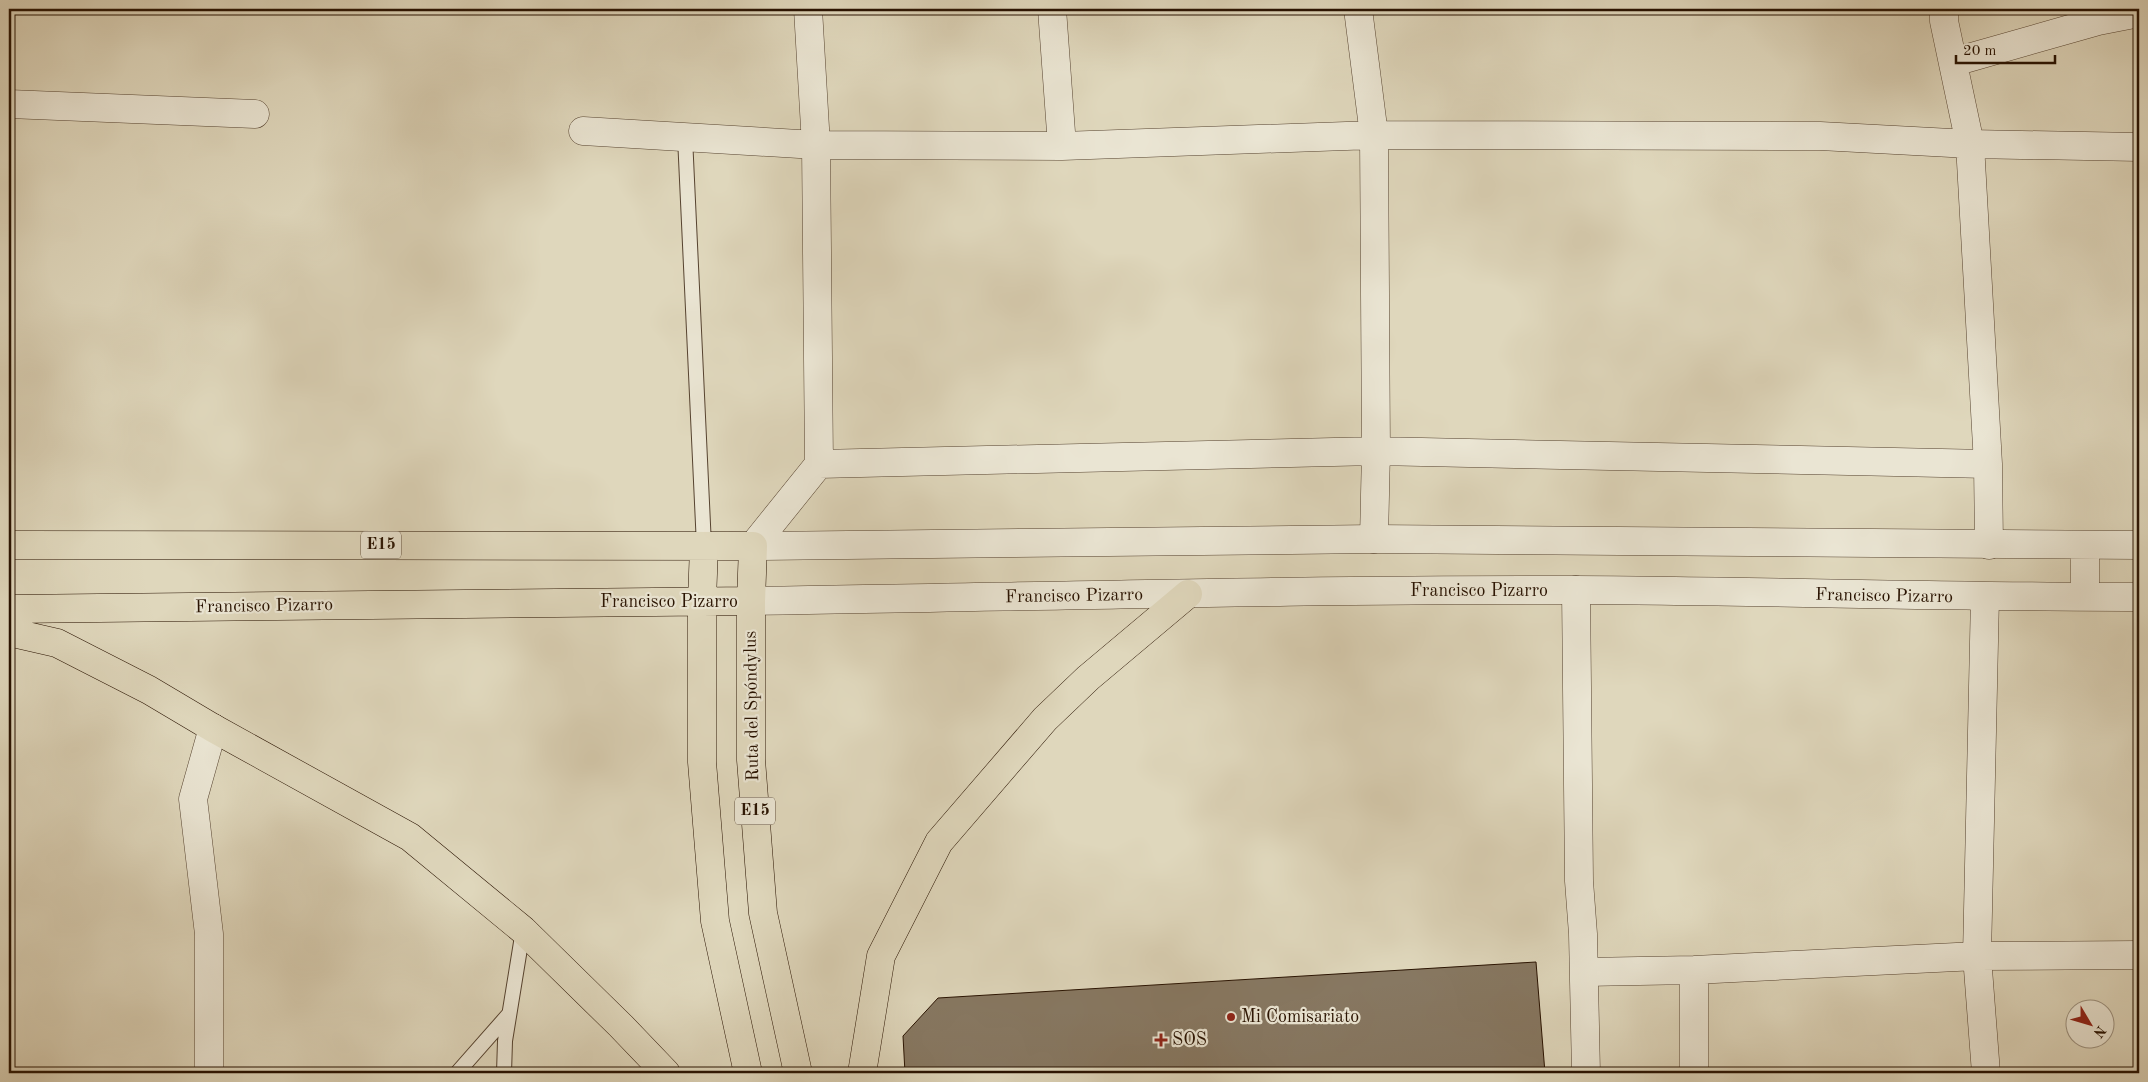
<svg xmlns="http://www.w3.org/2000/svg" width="2148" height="1082" viewBox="0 0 2148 1082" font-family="'Old Standard TT',serif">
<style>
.building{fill:#877862;stroke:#281201}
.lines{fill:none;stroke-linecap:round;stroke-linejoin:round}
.service-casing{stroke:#564330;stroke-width:16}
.minor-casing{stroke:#564330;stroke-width:29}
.tertiary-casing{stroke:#564330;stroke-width:29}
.trunk-casing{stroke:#281201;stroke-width:29}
.service{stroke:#eae5d3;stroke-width:14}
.minor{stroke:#eae5d3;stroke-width:28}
.tertiary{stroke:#eae5d3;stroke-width:28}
.trunk{stroke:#dfd7bc;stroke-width:28}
.poi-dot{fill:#8f2418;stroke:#eae5d3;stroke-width:2}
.labels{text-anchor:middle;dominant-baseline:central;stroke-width:4.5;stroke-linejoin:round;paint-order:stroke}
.shield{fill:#eae5d3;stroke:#625140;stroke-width:1}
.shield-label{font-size:16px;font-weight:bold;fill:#281201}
.street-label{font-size:18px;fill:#281201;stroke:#eae5d3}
.poi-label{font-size:18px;fill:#281201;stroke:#eae5d3;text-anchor:start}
</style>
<rect width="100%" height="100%" fill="#dfd7bc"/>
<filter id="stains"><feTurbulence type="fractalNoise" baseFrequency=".004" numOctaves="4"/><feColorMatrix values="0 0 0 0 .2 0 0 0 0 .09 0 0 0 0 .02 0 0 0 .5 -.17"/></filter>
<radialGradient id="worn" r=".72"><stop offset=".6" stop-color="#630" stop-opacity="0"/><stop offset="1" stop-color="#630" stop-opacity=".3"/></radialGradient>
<!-- building -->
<path class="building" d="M1536 962 1545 1073H905L903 1036 938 998Z"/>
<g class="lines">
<!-- service casing -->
<g class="service-casing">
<path id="service" d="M685 137 704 546
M457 1073 509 1014
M504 1073 505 1041 523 930"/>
</g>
<!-- minor casing -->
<g class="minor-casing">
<path id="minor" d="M1052 9 1062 146
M1358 9 1374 135 1376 451 1374 539
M1944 9V21L1970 144 1988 464 1989 545
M1954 62 2098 21 2139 13
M9 104 255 114
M583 131 816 145 1062 146 1374 135 1820 136 1970 144 2139 147
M819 464 1376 451 1988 464
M753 546 819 464 816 145 808 9
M1576 590 1579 881 1583 934 1586 1073
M1985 597 1977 956 1986 1073
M1694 970V1073
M1584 972 1694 970 1977 956 2139 955
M209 1073V934L193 799 213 728"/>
</g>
<!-- tertiary casing -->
<g class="tertiary-casing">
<path id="tertiary" d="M753 546 1374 539 2139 545
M2085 597V545
M751 601C1025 597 1300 589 1574 590 1763 591 1951 597 2139 597"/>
</g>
<!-- trunk casing -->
<g class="trunk-casing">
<path id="trunk" d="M9 545 753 546 751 601V760L763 913 798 1073
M704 546 702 601V762L715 921 748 1073
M9 609 751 601
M9 632 57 643 149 690 213 728 410 837 523 930 621 1026 666 1073
M862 1073 881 956 939 842 1045 719 1088 678 1188 594"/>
</g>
<!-- service -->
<use href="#service" class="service"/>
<!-- minor -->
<use href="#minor" class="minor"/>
<!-- tertiary -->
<use href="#tertiary" class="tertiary"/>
<!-- trunk -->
<use href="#trunk" class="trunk"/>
</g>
<!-- markers -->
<g class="poi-dot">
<circle cx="1231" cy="1017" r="5"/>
<path d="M1158.5 1032.5h5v5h5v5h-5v5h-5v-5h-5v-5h5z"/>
</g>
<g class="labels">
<!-- shield labels -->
<g class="shield">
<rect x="361" y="531.5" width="40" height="27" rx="4"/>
<rect x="735" y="797.5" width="40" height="27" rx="4"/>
</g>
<g class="shield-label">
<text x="381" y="545">E15</text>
<text x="755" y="811">E15</text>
</g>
<!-- street labels -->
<g class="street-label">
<text x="1479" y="591">Francisco Pizarro</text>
<text transform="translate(1074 596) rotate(-1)">Francisco Pizarro</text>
<text transform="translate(1884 596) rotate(1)">Francisco Pizarro</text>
<text x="669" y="602">Francisco Pizarro</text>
<text transform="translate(264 606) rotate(-1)">Francisco Pizarro</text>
<text transform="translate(752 706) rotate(-91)">Ruta del Spóndylus</text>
</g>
<!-- poi labels -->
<g class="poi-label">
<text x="1241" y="1017">Mi Comisariato</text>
<text x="1172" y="1040">SOS</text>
</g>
</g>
<!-- margin -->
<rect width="2148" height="1082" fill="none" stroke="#dfd7bc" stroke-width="30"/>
<rect x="10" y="10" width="2128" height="1062" fill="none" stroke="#281201" stroke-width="2.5"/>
<rect x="15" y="15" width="2118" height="1052" fill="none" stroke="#281201"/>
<!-- north arrow -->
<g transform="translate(2090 1024) rotate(128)"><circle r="24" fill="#eae5d3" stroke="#9c917f"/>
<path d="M0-4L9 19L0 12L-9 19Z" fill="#8f2418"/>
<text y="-8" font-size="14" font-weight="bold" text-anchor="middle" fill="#281201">N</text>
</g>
<!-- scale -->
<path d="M1956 55v8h99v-8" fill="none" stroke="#281201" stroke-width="2.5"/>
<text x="1963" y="55" font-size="15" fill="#281201" stroke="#eae5d3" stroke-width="4" paint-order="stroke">20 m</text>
<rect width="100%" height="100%" filter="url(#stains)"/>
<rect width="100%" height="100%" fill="url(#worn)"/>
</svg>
